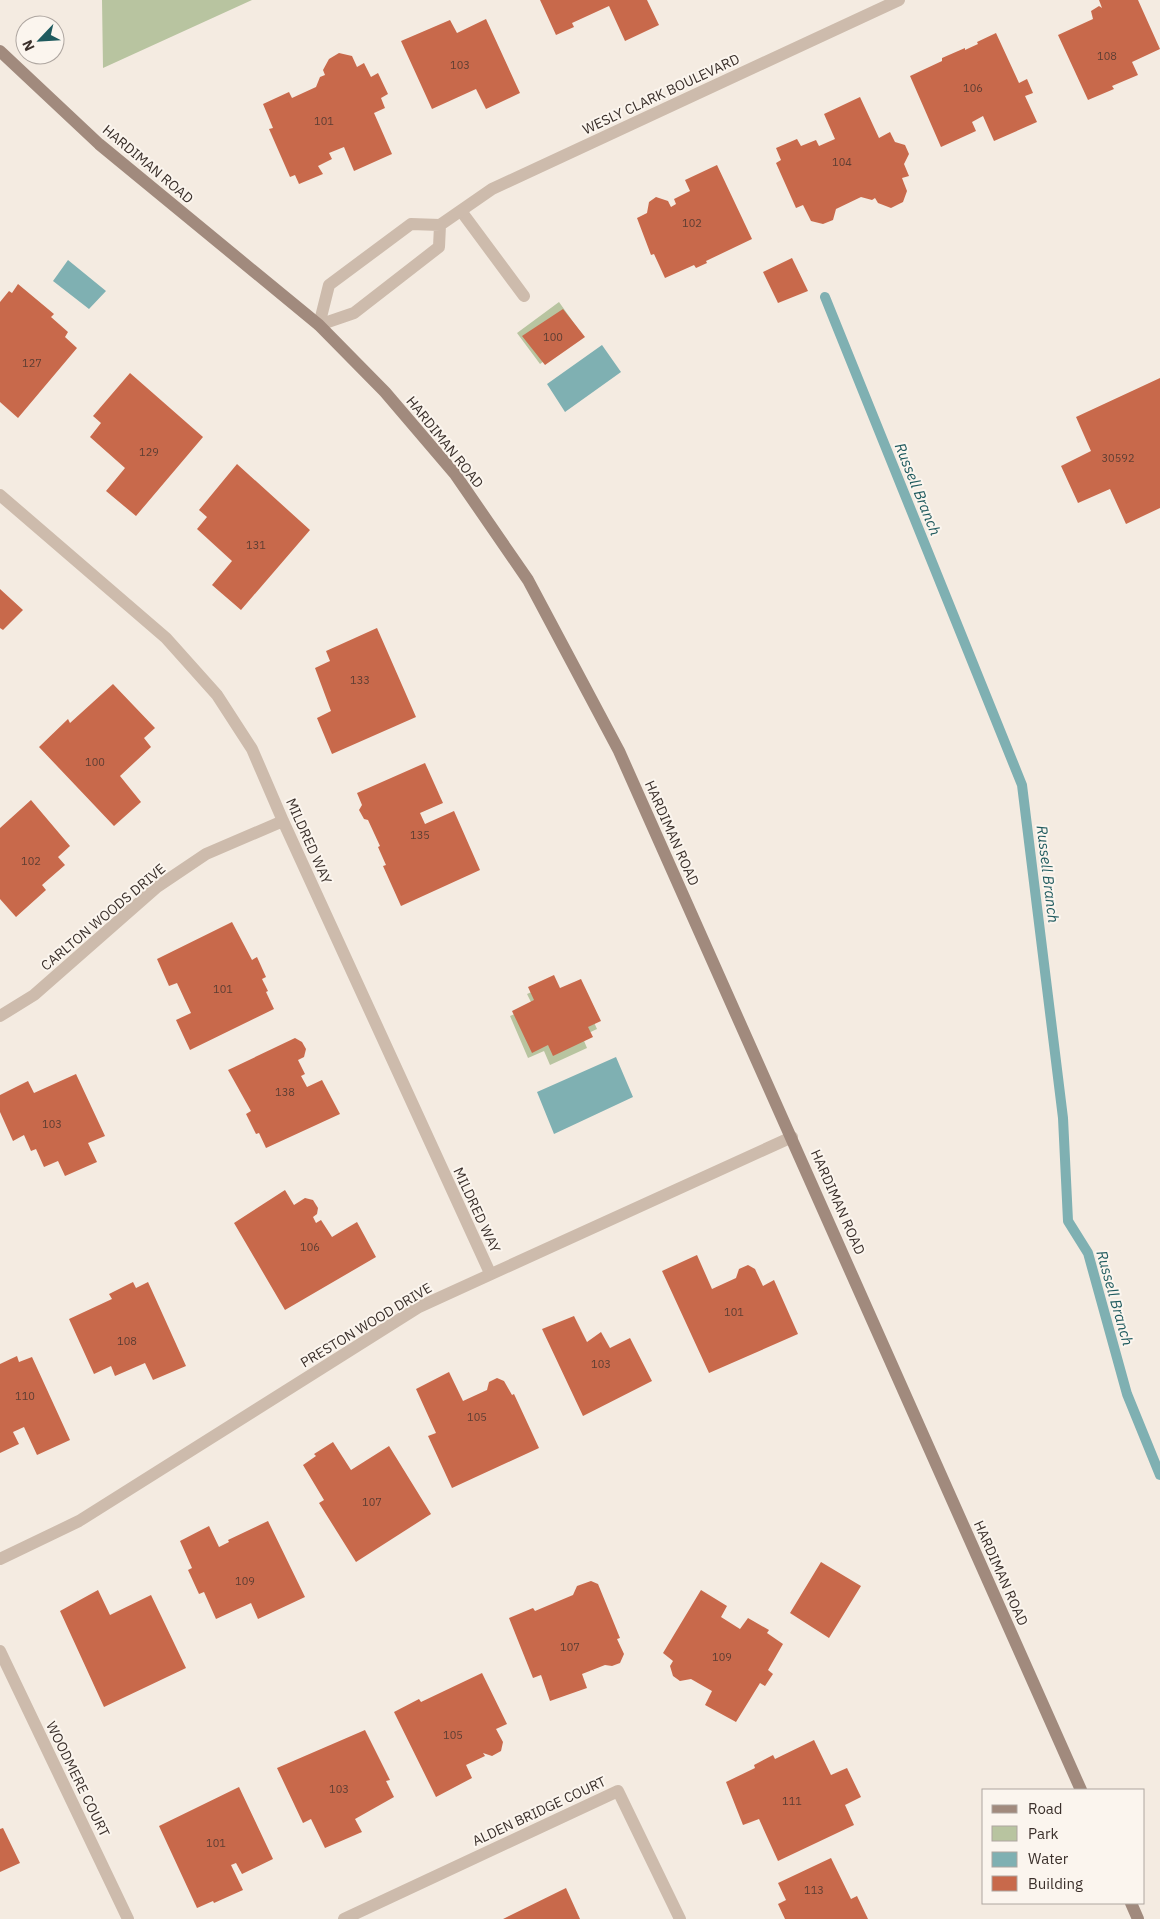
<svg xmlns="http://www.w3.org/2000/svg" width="1160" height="1919" viewBox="0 0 1160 1919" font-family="'IBM Plex Sans',sans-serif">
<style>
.green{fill:#b8c4a0}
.water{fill:#7fb0b2}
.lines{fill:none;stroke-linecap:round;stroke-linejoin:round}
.stream{stroke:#7fb0b2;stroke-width:10}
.building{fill:#c8694b}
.lane{stroke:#cdbbac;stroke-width:12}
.street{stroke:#cdbbac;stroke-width:12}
.secondary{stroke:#a18a7d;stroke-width:12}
.labels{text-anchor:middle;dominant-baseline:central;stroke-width:4;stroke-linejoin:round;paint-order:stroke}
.number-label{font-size:11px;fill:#5e3e33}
.street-label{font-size:14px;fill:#3b302b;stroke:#fbf5ee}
.water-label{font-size:15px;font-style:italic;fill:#1f5a5e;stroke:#fbf5ee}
</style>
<rect width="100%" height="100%" fill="#f4ebe1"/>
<!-- green -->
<path class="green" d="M102 0H252L103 68Z
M559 302 581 333 540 364 517 333Z
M550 984 555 995 577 985 597 1029 582 1036 587 1048 550 1065 544 1051 528 1058 510 1016 533 1006 527 994Z"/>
<!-- water -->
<path class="water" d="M68 260 106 291 89 309 53 281Z
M602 345 621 372 565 412 547 384Z
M616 1057 633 1097 554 1134 537 1092Z"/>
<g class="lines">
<!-- stream -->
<path class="stream" d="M825 297 1022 785 1063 1118 1068 1221 1088 1253 1127 1394 1160 1475"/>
</g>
<!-- building -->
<path class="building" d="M540 0H647L659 25 625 41 609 6 572 23 574 27 556 35Z
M1099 0H1138L1160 49 1132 62 1138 75 1112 86 1114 89 1088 100 1058 35 1093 19 1091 11 1099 6 1102 8Z
M486 19 520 93 486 109 476 89 432 109 401 41 450 20 457 33Z
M996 33 1019 83 1027 79 1033 93 1025 96 1037 122 994 141 983 116 972 122 976 131 941 147 910 76 942 61V58L965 48V50L978 44 977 42Z
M339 53 352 56 357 67 364 63 371 77 378 73 388 94 381 98 385 108 374 113 392 154 354 171 344 147 329 153 332 159 318 166 323 174 299 184 295 175 290 177 269 129 273 128 263 104 289 92 292 98 316 87 320 77 325 75 323 70 329 59Z
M860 97 879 138 890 132 895 142 905 145 909 154 904 164 909 176 902 178 907 191 903 202 891 208 878 203 875 198 872 200 861 197 836 209 833 220 823 224 811 221 803 205 796 208 776 163 781 160 776 148 797 139 801 146 816 140 819 146 835 139 824 114Z
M717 165 752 239 706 261 707 263 696 268 694 265 665 278 654 254 651 255 637 218 647 213 649 202 656 197 668 201 671 207 676 204 674 199 690 191 685 180Z
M792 258 808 291 778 303 763 272Z
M18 284 54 314 51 317 68 332 65 337 77 348 18 418 0 402V302L9 291 12 293Z
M563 309 585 337 545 365 522 336Z
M130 373 203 437 136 516 106 491 125 468 90 437 101 423 93 416Z
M1160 378V508L1126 524 1110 489 1078 503 1061 466 1091 451 1076 417Z
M237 464 310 530 241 610 212 585 232 561 197 529 207 517 199 510Z
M0 589 23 610 3 630 0 628Z
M377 628 416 717 332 754 317 718 331 711 315 668 330 661 326 651Z
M113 684 155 728 144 738 151 747 120 776 141 802 114 826 39 747 68 719 70 723Z
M425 763 443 803 420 813 425 824 454 811 480 870 401 906 383 866 386 865 378 847 380 846 368 820 364 819 359 810 362 805 357 793Z
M31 800 70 846 58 857 65 865 42 885 46 890 16 917 0 899V828Z
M232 922 252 960 257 957 266 977 262 979 268 991 266 992 274 1009 190 1050 176 1020 191 1013 177 983 169 986 157 959Z
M554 975 560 988 581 979 601 1021 588 1027 593 1037 553 1056 548 1045 532 1053 512 1011 534 1000 528 987Z
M295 1038 302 1042 306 1049 304 1057 298 1060 305 1074 301 1076 307 1087 322 1080 340 1114 266 1148 259 1133 256 1134 246 1114 251 1111 228 1070Z
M76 1074 105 1136 88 1143 97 1162 65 1176 58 1161 44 1167 36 1149 31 1151 24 1135 13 1141 0 1112V1095L28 1081 34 1093Z
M285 1190 294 1205 305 1198 313 1200 318 1208 317 1214 313 1217 316 1223 321 1220 332 1237 357 1222 376 1257 285 1310 234 1223Z
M697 1255 712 1289 736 1278 739 1269 748 1265 755 1269 763 1286 774 1280 798 1334 709 1373 662 1271Z
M133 1282 136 1288 148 1282 186 1366 153 1380 145 1363 115 1376 111 1366 94 1374 69 1319 112 1299 109 1294Z
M574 1316 587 1342 601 1332 610 1348 630 1338 652 1381 583 1416 542 1329Z
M17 1356 19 1362 32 1357 70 1440 37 1455 24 1427 13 1432 19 1444 0 1453V1364Z
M449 1372 463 1401 487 1390 489 1382 497 1378 504 1381 512 1395 514 1394 539 1448 452 1488 428 1436 436 1433 416 1389Z
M333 1442 351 1470 389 1446 431 1514 356 1562 319 1503 324 1500 303 1465 316 1456 314 1454Z
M268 1521 305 1597 258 1619 251 1603 216 1619 204 1592 199 1594 188 1570 192 1568 180 1541 209 1526 219 1547 229 1542 228 1540Z
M821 1562 861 1586 829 1638 790 1613Z
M591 1581 598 1584 620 1638 617 1639 624 1654 620 1663 612 1666 605 1665 582 1674 587 1688 550 1701 541 1675 533 1678 509 1618 533 1608 535 1611 573 1595 577 1586Z
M98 1590 110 1615 151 1595 186 1668 104 1707 60 1611Z
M701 1590 727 1606 721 1617 740 1629 748 1618 769 1630 767 1633 783 1644 768 1670 773 1674 765 1686 760 1683 736 1722 705 1705 712 1691 691 1679 680 1681 673 1676 670 1666 673 1661 663 1653Z
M482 1673 507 1724 496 1729 503 1742 501 1751 492 1756 483 1753 485 1756 466 1765 472 1778 436 1797 394 1712 419 1699 421 1702Z
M365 1730 390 1780 386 1781 394 1797 355 1819 362 1832 325 1848 311 1819 303 1823 277 1768Z
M814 1740 831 1775 847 1768 861 1797 845 1805 854 1825 778 1861 759 1819 743 1825 726 1782 755 1768 754 1765 773 1755 775 1759Z
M239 1787 273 1859 242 1874 236 1863 231 1865 243 1890 214 1903 213 1901 197 1908 159 1826Z
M3 1828 20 1863 0 1872V1829Z
M831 1858 851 1899 857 1896 868 1919H785L778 1904 786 1900 778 1883Z
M566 1888 580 1919H503Z"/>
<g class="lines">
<!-- lane -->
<path class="lane" d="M461 211 524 296"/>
<!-- street -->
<path class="street" d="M319 325 329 285 411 224 440 225 492 189 899 0
M319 325 354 313 439 247 440 225
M0 495 166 638 217 695 252 749 283 821 490 1273
M0 1016 34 995 157 887 206 854 283 821
M0 1559 79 1521 419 1307 792 1137
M0 1651 128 1919
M344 1919 618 1791 680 1919"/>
<!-- secondary -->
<path class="secondary" d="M0 51 99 144 319 325 385 392 455 474 528 580 619 751 1081 1790
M1131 1903 1138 1919"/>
</g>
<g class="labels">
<!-- number labels -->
<g class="number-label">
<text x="1107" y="56">108</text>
<text x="460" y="65">103</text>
<text x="973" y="88">106</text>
<text x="324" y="121">101</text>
<text x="842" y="162">104</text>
<text x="692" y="223">102</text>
<text x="553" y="337">100</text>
<text x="32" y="363">127</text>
<text x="149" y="452">129</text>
<text x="1118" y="458">30592</text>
<text x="256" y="545">131</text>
<text x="360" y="680">133</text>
<text x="95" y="762">100</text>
<text x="420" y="835">135</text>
<text x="31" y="861">102</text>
<text x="223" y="989">101</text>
<text x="285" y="1092">138</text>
<text x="52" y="1124">103</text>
<text x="310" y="1247">106</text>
<text x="734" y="1312">101</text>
<text x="127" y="1341">108</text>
<text x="601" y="1364">103</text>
<text x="25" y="1396">110</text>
<text x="477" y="1417">105</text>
<text x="372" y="1502">107</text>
<text x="245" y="1581">109</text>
<text x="570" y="1647">107</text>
<text x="722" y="1657">109</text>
<text x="453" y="1735">105</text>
<text x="339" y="1789">103</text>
<text x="792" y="1801">111</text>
<text x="216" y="1843">101</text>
<text x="814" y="1890">113</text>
</g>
<!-- street labels -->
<g class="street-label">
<text transform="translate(661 94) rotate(-25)">WESLY CLARK BOULEVARD</text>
<text transform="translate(148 164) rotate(40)">HARDIMAN ROAD</text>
<text transform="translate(445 442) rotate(51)">HARDIMAN ROAD</text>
<text transform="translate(672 833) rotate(66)">HARDIMAN ROAD</text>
<text transform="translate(309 841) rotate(66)">MILDRED WAY</text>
<text transform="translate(103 917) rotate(-40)">CARLTON WOODS DRIVE</text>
<text transform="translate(838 1202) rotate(66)">HARDIMAN ROAD</text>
<text transform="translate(477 1210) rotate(65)">MILDRED WAY</text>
<text transform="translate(366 1325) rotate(-31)">PRESTON WOOD DRIVE</text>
<text transform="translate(1001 1573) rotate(66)">HARDIMAN ROAD</text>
<text transform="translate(78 1779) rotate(64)">WOODMERE COURT</text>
<text transform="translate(539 1811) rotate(-25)">ALDEN BRIDGE COURT</text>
</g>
<!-- water labels -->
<g class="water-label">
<text transform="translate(918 489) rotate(68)">Russell Branch</text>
<text transform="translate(1048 874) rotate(83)">Russell Branch</text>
<text transform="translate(1115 1298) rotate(74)">Russell Branch</text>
</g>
</g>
<!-- legend -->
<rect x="982" y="1789" width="162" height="115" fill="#fbf5ee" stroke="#aea6a0"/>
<rect x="992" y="1805" width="25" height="8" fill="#a18a7d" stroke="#aea6a0"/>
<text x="1028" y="1814" font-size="15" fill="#3b302b">Road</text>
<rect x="992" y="1826" width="25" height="15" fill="#b8c4a0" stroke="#aea6a0"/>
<text x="1028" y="1839" font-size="15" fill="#3b302b">Park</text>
<rect x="992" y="1852" width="25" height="15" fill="#7fb0b2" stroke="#aea6a0"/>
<text x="1028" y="1864" font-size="15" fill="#3b302b">Water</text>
<rect x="992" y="1876" width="25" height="15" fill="#c8694b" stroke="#aea6a0"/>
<text x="1028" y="1889" font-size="15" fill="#3b302b">Building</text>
<!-- north arrow -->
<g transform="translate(40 40) rotate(245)"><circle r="24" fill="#fbf5ee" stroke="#aea6a0"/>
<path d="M0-4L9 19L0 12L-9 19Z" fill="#1f5a5e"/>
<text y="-8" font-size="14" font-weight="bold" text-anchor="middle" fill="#3b302b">N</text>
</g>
</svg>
